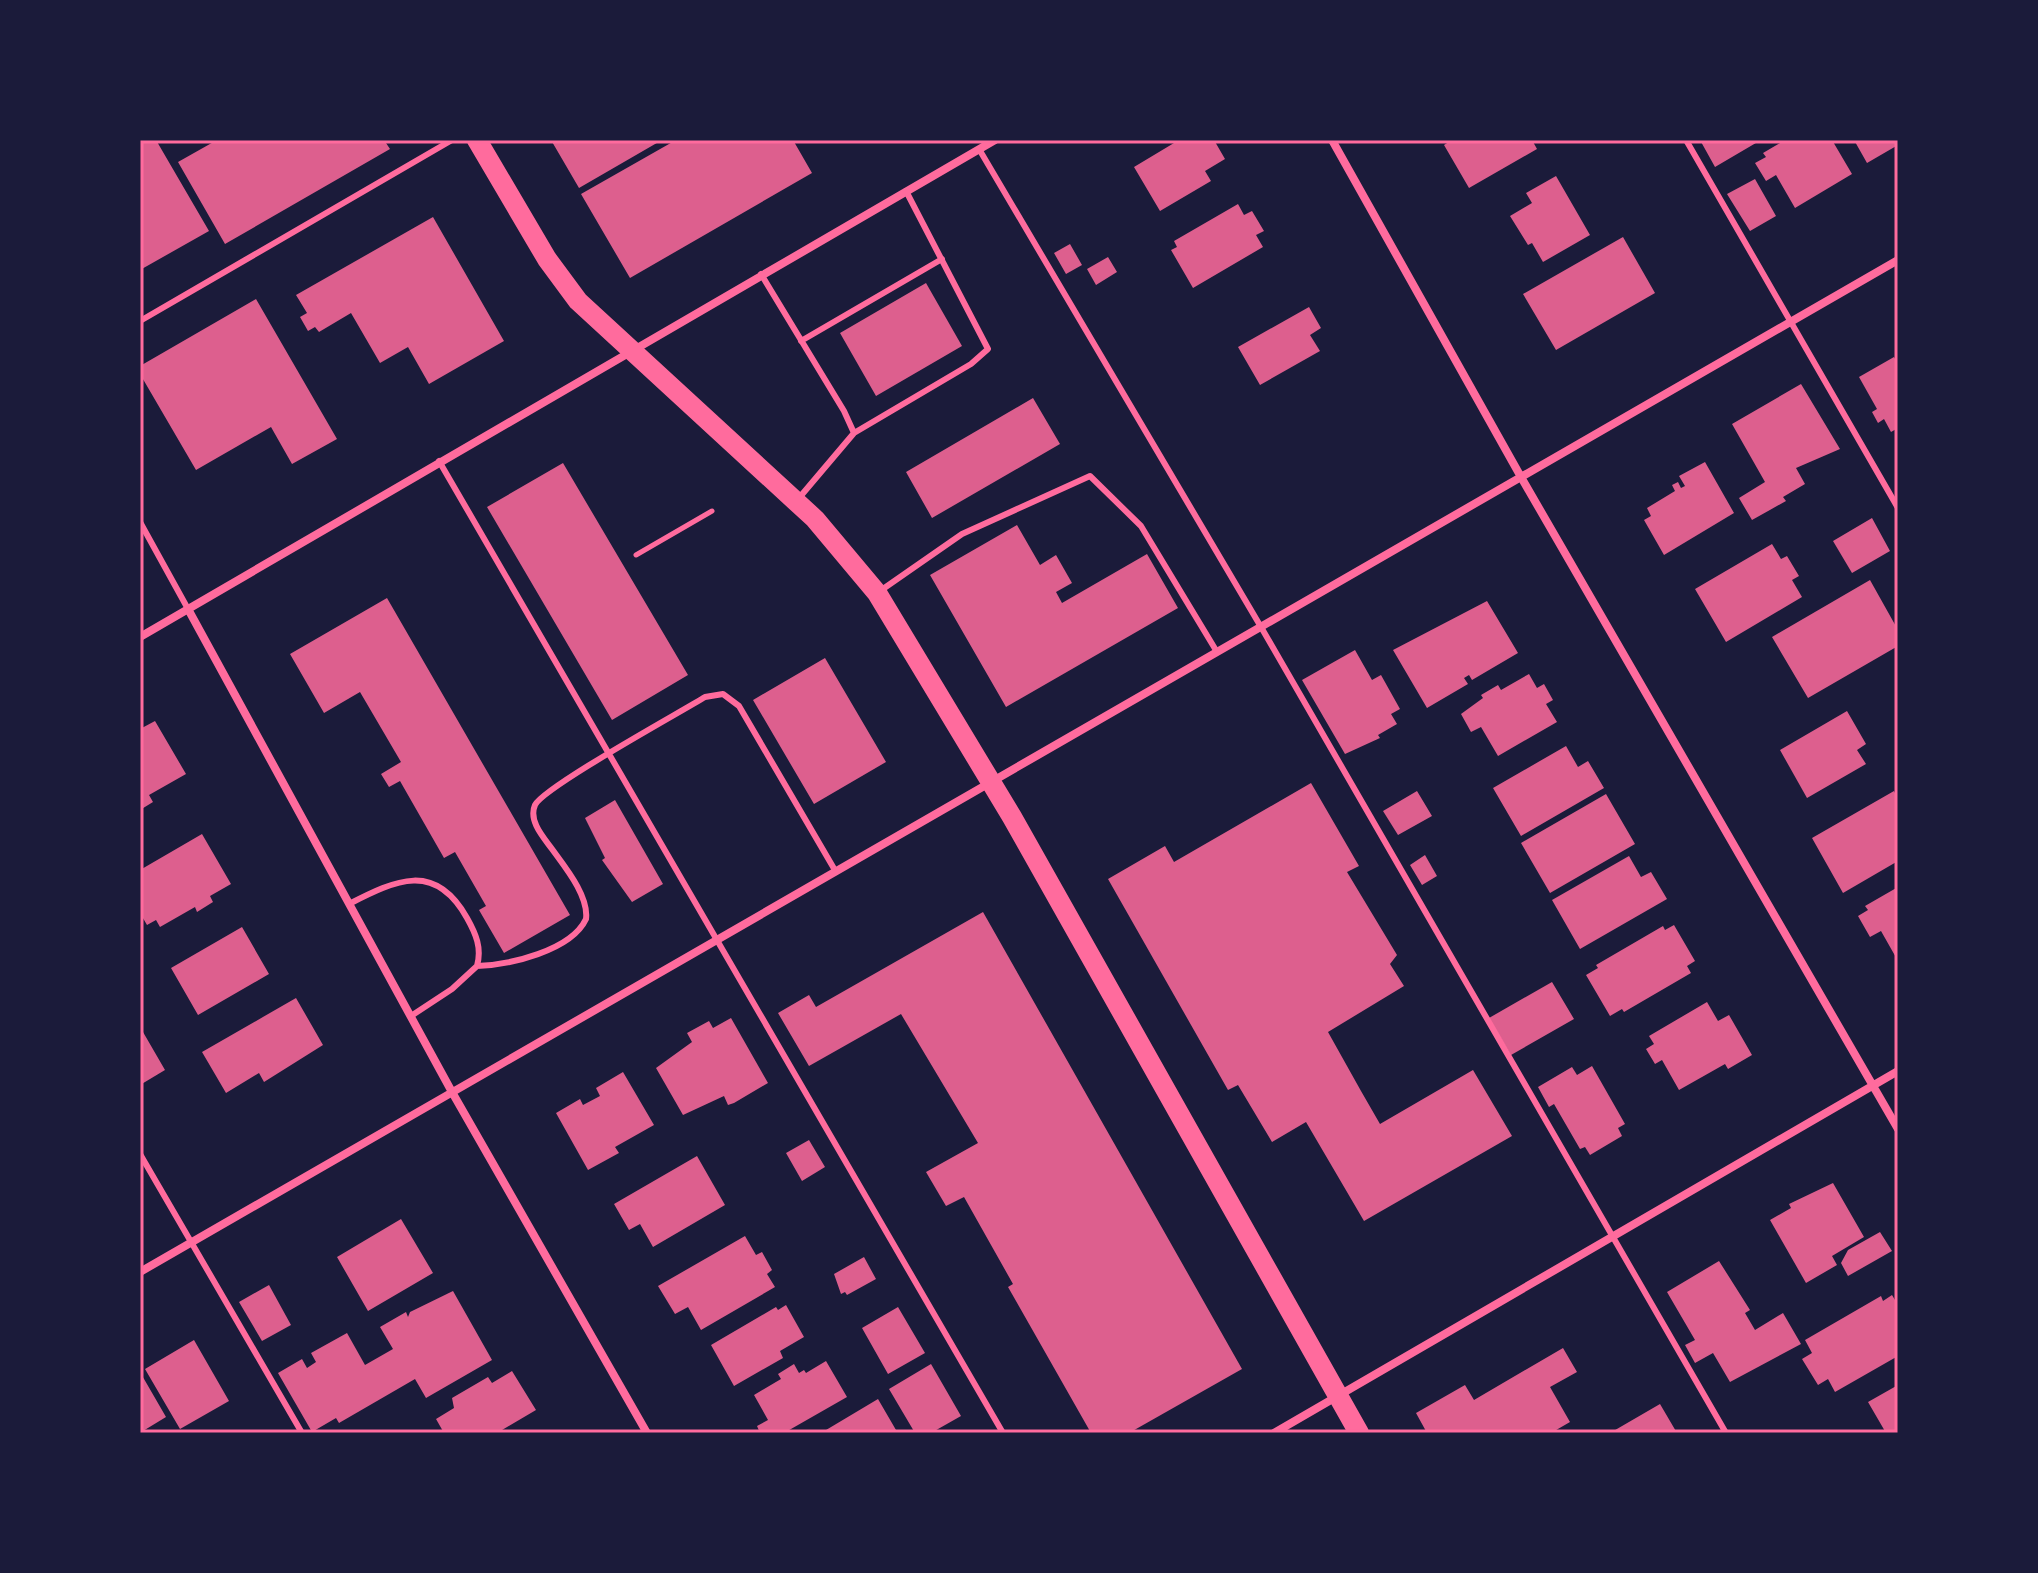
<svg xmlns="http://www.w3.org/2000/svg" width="2038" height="1573" viewBox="0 0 2038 1573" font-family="Georgia,serif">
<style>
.building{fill:#dd5f8e}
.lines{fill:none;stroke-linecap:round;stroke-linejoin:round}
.path{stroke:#ff6b9d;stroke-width:5}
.service{stroke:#ff6b9d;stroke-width:6}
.minor{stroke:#ff6b9d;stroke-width:8}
.primary{stroke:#ff6b9d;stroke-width:20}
.neatline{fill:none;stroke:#ff6b9d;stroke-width:3}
</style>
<rect width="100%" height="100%" fill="#1b1b3a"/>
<!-- building -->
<path class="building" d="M140 140H156L209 231 140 270Z
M217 140H384L390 149 225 244 178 162Z
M551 140H662L579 188Z
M676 140H793L812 173 630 278 581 194Z
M1179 140H1214L1225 159 1205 171 1211 181 1160 211 1134 167Z
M1452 140H1532L1537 149 1469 188 1444 145Z
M1700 140H1761L1715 167Z
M1785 140H1832L1852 174 1795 208 1776 175 1766 181 1755 163 1766 157 1763 153Z
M1854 140H1898V145L1867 163Z
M1556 176 1590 235 1543 262 1532 243 1528 245 1510 216 1532 203 1526 193Z
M1755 179 1776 216 1750 231 1727 194Z
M1238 204 1244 215 1252 211 1264 231 1256 235 1263 247 1193 288 1171 250 1177 247 1174 241Z
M433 217 504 341 429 384 408 347 380 363 351 313 319 332 315 327 308 331 300 317 307 313 296 295Z
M1623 237 1655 293 1556 350 1523 294Z
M1070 244 1082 265 1066 274 1054 253Z
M1108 257 1117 272 1096 285 1087 269Z
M926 283 962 346 876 396 840 333Z
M256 299 337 439 292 464 271 427 196 470 140 374V366Z
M1309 307 1321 328 1310 335 1320 351 1260 385 1238 347Z
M1894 357 1898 364V428L1891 432 1884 419 1878 423 1872 412 1877 409 1859 377Z
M1801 384 1840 449 1796 468 1805 484 1783 497 1786 501 1752 520 1739 498 1765 482 1732 424Z
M1033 398 1060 444 932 518 906 472Z
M1705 462 1734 513 1664 555 1644 520 1651 516 1647 508 1675 491 1672 485 1678 482 1681 488 1685 486 1679 476Z
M563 463 688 675 612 720 487 507Z
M1872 518 1890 551 1852 573 1833 541Z
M1017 525 1040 565 1056 555 1072 583 1056 592 1062 603 1147 554 1178 608 1006 707 930 575Z
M1772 544 1781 559 1787 556 1799 576 1792 580 1802 597 1726 642 1695 589Z
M1870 580 1898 630V646L1808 698 1772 637Z
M387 598 570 915 504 953 479 910 486 906 455 852 444 858 400 781 389 787 381 774 401 762 360 692 324 713 290 654Z
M1487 601 1518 653 1472 680 1469 675 1464 678 1468 684 1427 708 1393 650Z
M1355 650 1372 680 1381 675 1400 709 1391 714 1397 724 1378 735 1380 738 1345 754 1302 680Z
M825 658 886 762 814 804 753 700Z
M1529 674 1537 688 1544 684 1553 700 1546 704 1557 722 1498 756 1481 727 1471 732 1461 714 1483 698 1481 695 1498 685 1501 690Z
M1847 711 1866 744 1857 750 1866 764 1807 798 1780 750Z
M155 721 186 774 149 795 153 802 140 810V729Z
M1566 746 1578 767 1588 761 1604 788 1521 836 1493 788Z
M1311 783 1359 866 1347 872 1397 955 1390 964 1404 986 1328 1032 1361 1091 1380 1124 1473 1070 1512 1136 1364 1221 1306 1122 1272 1142 1238 1085 1228 1090 1108 879 1165 846 1174 862Z
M1417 791 1432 816 1398 835 1383 811Z
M1894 791 1898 799V861L1843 893 1812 838Z
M1606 794 1635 844 1550 893 1521 843Z
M615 800 663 884 632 902 602 860 605 858 585 818Z
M202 834 231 884 210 896 213 902 197 912 195 907 160 927 156 920 147 925 140 913V870Z
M1425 855 1437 876 1422 885 1410 865Z
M1629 856 1641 877 1651 872 1667 899 1580 949 1552 900Z
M1898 887V961L1881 931 1870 937 1858 916 1868 910 1865 906Z
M983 912 1242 1369 1129 1433H1091L1008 1287 1013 1284 964 1197 946 1206 926 1172 978 1143 901 1014 809 1066 778 1013 809 995 816 1007Z
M1674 925 1695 961 1687 966 1691 973 1624 1012 1622 1009 1610 1016 1586 975 1598 968 1596 965 1663 926 1665 930Z
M242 927 269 974 198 1015 171 968Z
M1552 982 1574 1019 1511 1055 1489 1018Z
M296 998 323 1045 264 1082 259 1073 226 1093 202 1052Z
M1707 1002 1718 1021 1729 1015 1752 1055 1728 1069 1725 1064 1679 1090 1662 1060 1655 1064 1646 1049 1654 1044 1649 1036Z
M731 1018 768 1083 734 1103 728 1105 724 1096 683 1115 656 1068 692 1042 687 1033 709 1021 713 1028Z
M143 1032 165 1070 140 1085V1034Z
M1592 1066 1625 1124 1618 1128 1622 1136 1590 1155 1585 1147 1580 1149 1554 1104 1549 1107 1538 1087 1572 1067 1577 1075Z
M623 1072 654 1125 615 1147 619 1153 588 1170 556 1113 580 1099 583 1105 600 1096 596 1088Z
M809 1140 825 1167 802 1181 786 1153Z
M697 1156 725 1205 653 1247 640 1224 629 1230 614 1204Z
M1833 1183 1864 1237 1832 1256 1837 1265 1806 1283 1770 1220 1791 1208 1789 1204Z
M401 1219 433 1273 368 1311 337 1257Z
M1880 1232 1892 1251 1848 1276 1841 1263 1848 1250Z
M745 1236 756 1255 762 1252 772 1270 767 1274 775 1287 701 1330 688 1307 675 1314 658 1286Z
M864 1257 876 1279 847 1295 845 1292 841 1294 834 1274Z
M1719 1261 1750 1310 1745 1313 1755 1330 1783 1313 1801 1344 1730 1382 1713 1353 1695 1363 1685 1345 1695 1340 1667 1292Z
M269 1285 291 1325 262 1341 239 1302Z
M453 1291 492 1360 426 1398 415 1379 339 1423 336 1418 312 1432 278 1373 302 1359 307 1368 316 1362 311 1353 347 1333 365 1365 393 1349 380 1327 406 1312 408 1317 410 1312Z
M1892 1295 1898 1305V1356L1835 1392 1828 1379 1818 1385 1802 1359 1812 1353 1805 1340 1881 1296 1883 1301Z
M786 1305 804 1337 780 1351 783 1358 734 1386 711 1345 776 1307 778 1310Z
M898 1307 925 1353 888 1374 862 1328Z
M194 1340 229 1401 180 1429 145 1369Z
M1563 1348 1577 1372 1550 1387 1570 1422 1551 1433H1427L1416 1413 1465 1385 1474 1400Z
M826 1361 847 1397 784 1433H760L757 1426 768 1420 754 1395 781 1379 778 1374 794 1364 799 1373 804 1370 806 1373Z
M931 1364 961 1416 931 1433H915L889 1389Z
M512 1371 536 1410 497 1433H444L436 1419 454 1408 452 1398 488 1377 492 1383Z
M140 1372 166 1417 143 1431 140 1426Z
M1898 1385V1433H1886L1868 1402Z
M878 1399 896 1430 890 1433H821Z
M1660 1404 1677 1433H1610Z"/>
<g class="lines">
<!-- path -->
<path class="path" d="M636 555 712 511"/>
<!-- service -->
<path class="service" d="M1686 140 1898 508
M979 149 1261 627 1726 1433
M761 274 844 411 854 433
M140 321 452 140
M801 341 942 259
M439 461 1003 1433
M799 498 854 433 971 364 988 349 906 191
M140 522 188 609
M880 591 962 534 1090 476 1141 526 1217 652
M349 904C396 880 435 861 467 918 476 934 482 948 477 966L452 989 411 1016
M477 966C509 965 571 951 586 919 589 896 565 867 552 849 544 838 528 821 535 805 544 787 679 713 705 697L723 694 739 706 836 872
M140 1154 302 1433"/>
<!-- minor -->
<path class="minor" d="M1332 140 1521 477 1898 1129
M188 609 452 1092 647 1433
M140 637 995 140
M140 1272 1898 260
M1274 1433 1898 1071"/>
<!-- primary -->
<path class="primary" d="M477 140 547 259 578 301 815 519 877 593 1012 817 1359 1433"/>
</g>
<!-- border -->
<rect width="2038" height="1573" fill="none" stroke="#1b1b3a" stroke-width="284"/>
<rect x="142" y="142" width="1754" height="1289" class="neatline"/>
</svg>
